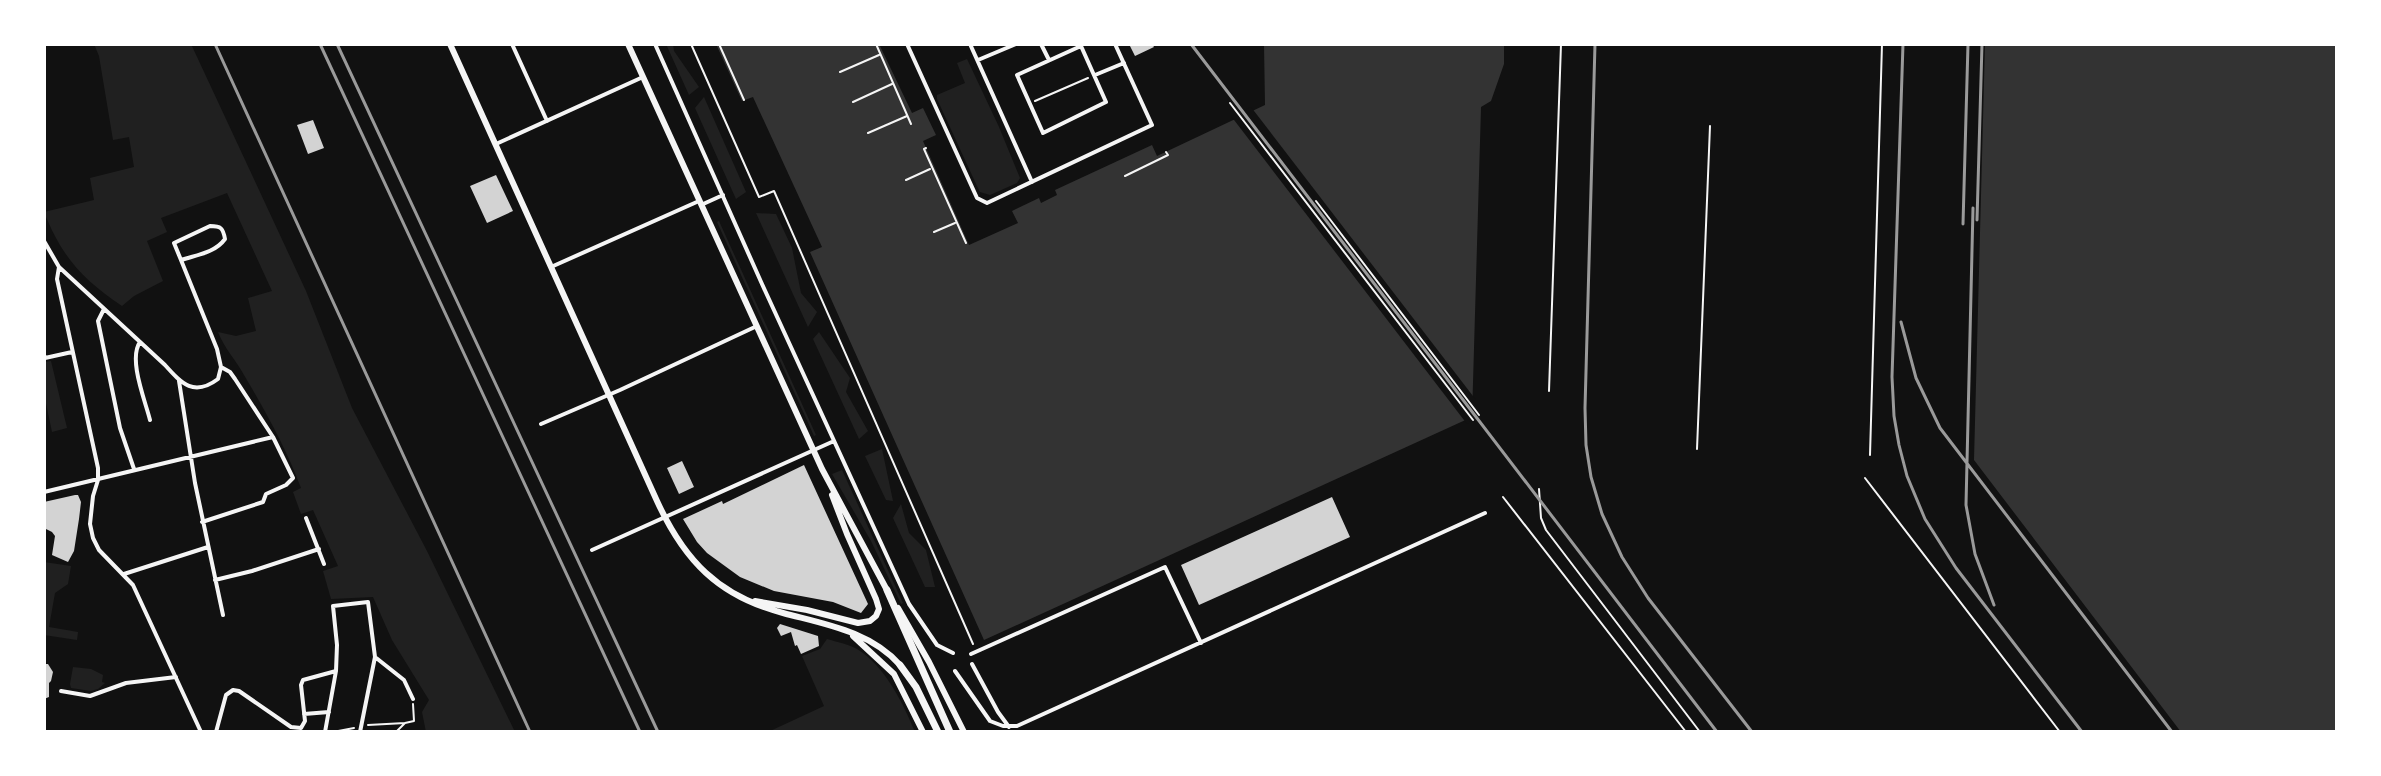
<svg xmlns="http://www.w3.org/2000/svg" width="2381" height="776" viewBox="0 0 2381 776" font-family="'Varela Round',sans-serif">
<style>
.green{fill:#202020}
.water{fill:#333}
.pier{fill:#111}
.building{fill:#d3d3d3}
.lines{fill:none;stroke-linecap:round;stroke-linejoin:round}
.path{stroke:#f5f5f5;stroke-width:2}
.service{stroke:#f5f5f5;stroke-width:2}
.minor{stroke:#f5f5f5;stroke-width:4}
.primary{stroke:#f5f5f5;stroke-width:6}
.motorway{stroke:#f5f5f5;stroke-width:7}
.rail{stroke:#9a9a9a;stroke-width:3}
</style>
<rect width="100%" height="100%" fill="#111"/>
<!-- green -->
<path class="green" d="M94 44H191L306 291 352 408 427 551 515 732H426L422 712 429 700 392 640 373 597 331 599 323 571 338 566 313 510 301 514 293 492 301 488C286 448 266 412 244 375 236 360 224 348 218 332L236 336 256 331 248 298 272 291 227 193 161 218 167 232 147 241 163 281 134 296 122 306C82 279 62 257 44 212L94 200 90 178 134 167 129 137 113 140 99 56Z
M666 44H673L674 51 699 87 689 95Z
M967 59 999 127 1020 178 1017 183 990 195 980 192 977 186 937 99V95L965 83 957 63Z
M704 97 746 192 736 199 695 108Z
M756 213 776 214 792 248 801 293 817 312 808 327Z
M719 221 816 435 814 436 717 222Z
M819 332 850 378 846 392 868 431 859 439 813 339Z
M51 361 67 428 52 432 44 394V362Z
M882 449 893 501 886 500 865 456Z
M842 470 903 603 901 604 871 541 832 474Z
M901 504 909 533 926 550 935 587H925L893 518Z
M44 562 71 566 68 584 55 593 49 627 78 632 77 640 44 635Z
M827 639C837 642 848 644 857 649 885 666 903 703 915 732H768L824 706 802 656 820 649Z
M73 667 91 669 103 675 102 682 105 683 98 689 91 691 71 688 70 684Z"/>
<!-- water -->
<path class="water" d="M716 44H879L912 113 923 108 936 135 923 141 969 245 1018 223 1012 211 1039 198 1041 203 1057 195 1055 190 1152 145 1157 156 1265 105 1264 44H1504V64L1491 101 1481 107 1472 417 984 640 810 252 822 247 753 97 742 101Z
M1985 44H2337V732H2181L1974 460Z"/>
<!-- pier -->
<path class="pier" d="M1251 107 1476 400V417L1467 424 1231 116Z"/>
<!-- building -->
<path class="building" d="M1129 44H1152L1154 47 1135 56Z
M313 120 324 148 308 154 297 125Z
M496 175 513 211 487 223 470 186Z
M682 461 694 487 679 494 667 468Z
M804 465 868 604 861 613 833 602 774 591 740 577 707 553 697 542 683 519 722 501 723 504Z
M75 495H78L81 502 79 519 74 551 68 562 52 555 55 536 52 532 44 528V502Z
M1332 497 1350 537 1199 605 1181 565Z
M780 624 818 636 819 646 801 654 797 645 795 646 791 632 781 636 777 628Z
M44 664H48L53 672 51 681 49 683V697L44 699Z"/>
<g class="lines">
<!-- path -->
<path class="path" d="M691 44 759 197 774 191 973 644
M719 44 744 100
M876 44 911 124
M830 45 832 44
M840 72 879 55
M1035 101 1088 78
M853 102 892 84
M868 133 907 116
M926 148 924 149 966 243
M1125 176 1168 155 1166 152
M906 180 930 169
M934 232 955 223
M368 725 405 723
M333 732 354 728
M396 732 405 723 414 721 413 704"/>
<!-- service -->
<path class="service" d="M1230 103 1473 420
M1316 201 1479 415
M1549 391 1561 44
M1697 449 1710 126
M1870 455 1882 44
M1865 478 2060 732
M1539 489 1541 518 1546 530 1700 732
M1503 497 1686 732"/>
<!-- minor -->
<path class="minor" d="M512 44 547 121
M655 44 762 284 909 604 937 645 953 653
M907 44 977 198 987 203 1152 125 1115 44
M970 44 1032 182
M1041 44 1049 60
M1081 46 1106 102 1043 133 1017 75Z
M978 60 1016 44
M1095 75 1124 63
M496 144 643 77
M701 205 723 195
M210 226C221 226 223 228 225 239 215 253 196 255 181 260L174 243Z
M44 241 59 267 165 365C182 384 194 397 218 379L221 367 217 349 181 260
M59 267 57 279 98 468V480L93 496 90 524 93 538 99 550 133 585 201 732
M551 267 699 201
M104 309 98 321 120 428 134 469
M140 342C128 359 145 400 150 420
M44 355 45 358 72 352
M179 381 195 483 223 615
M541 424 620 390 757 326
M44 492 273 437
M306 518 324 564
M202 522 263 502 266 494 286 485 293 478 273 437 235 379 230 372 221 367
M592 550 834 441
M124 574 208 547
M215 580 252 571 319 549
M971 654 1165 567 1201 643
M375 657 404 680 413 699
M972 664 998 712 1009 727
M955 671 990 721 1003 726H1017L1485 513
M61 691 90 696 126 683 176 677
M304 714 329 712
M216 732 226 695 233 690 239 691 291 727 301 728 305 721 301 685 303 680 336 671
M325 732 336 671 337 645 333 606 368 602 375 657 360 732"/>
<!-- primary -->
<path class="primary" d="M450 44 657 501C684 560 718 596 783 613 824 624 870 631 900 665
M628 44 822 469 888 592
M755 601 807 610 858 623 870 621 876 616 879 609 876 599 847 534 832 495
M898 608 929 662 964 732
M853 636 894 674 923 732"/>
<!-- motorway -->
<path class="motorway" d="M887 590 950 732
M900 665 916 687 938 732"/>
<!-- rail -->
<path class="rail" d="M215 44 530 732
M320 44 640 732
M337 44 658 732
M1191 44 1717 732
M1595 44 1585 408 1586 445 1591 477 1602 514 1622 557 1648 598 1752 732
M1903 44 1892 377 1894 416 1899 445 1907 476 1925 519 1956 568 2082 732
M1973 208 1966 505 1975 554 1994 605
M1977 220 1982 44
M1963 224 1968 44
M1901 322 1916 378 1940 428 2172 732"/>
</g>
<!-- border -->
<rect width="2381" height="776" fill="none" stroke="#ffffff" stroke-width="92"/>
</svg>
